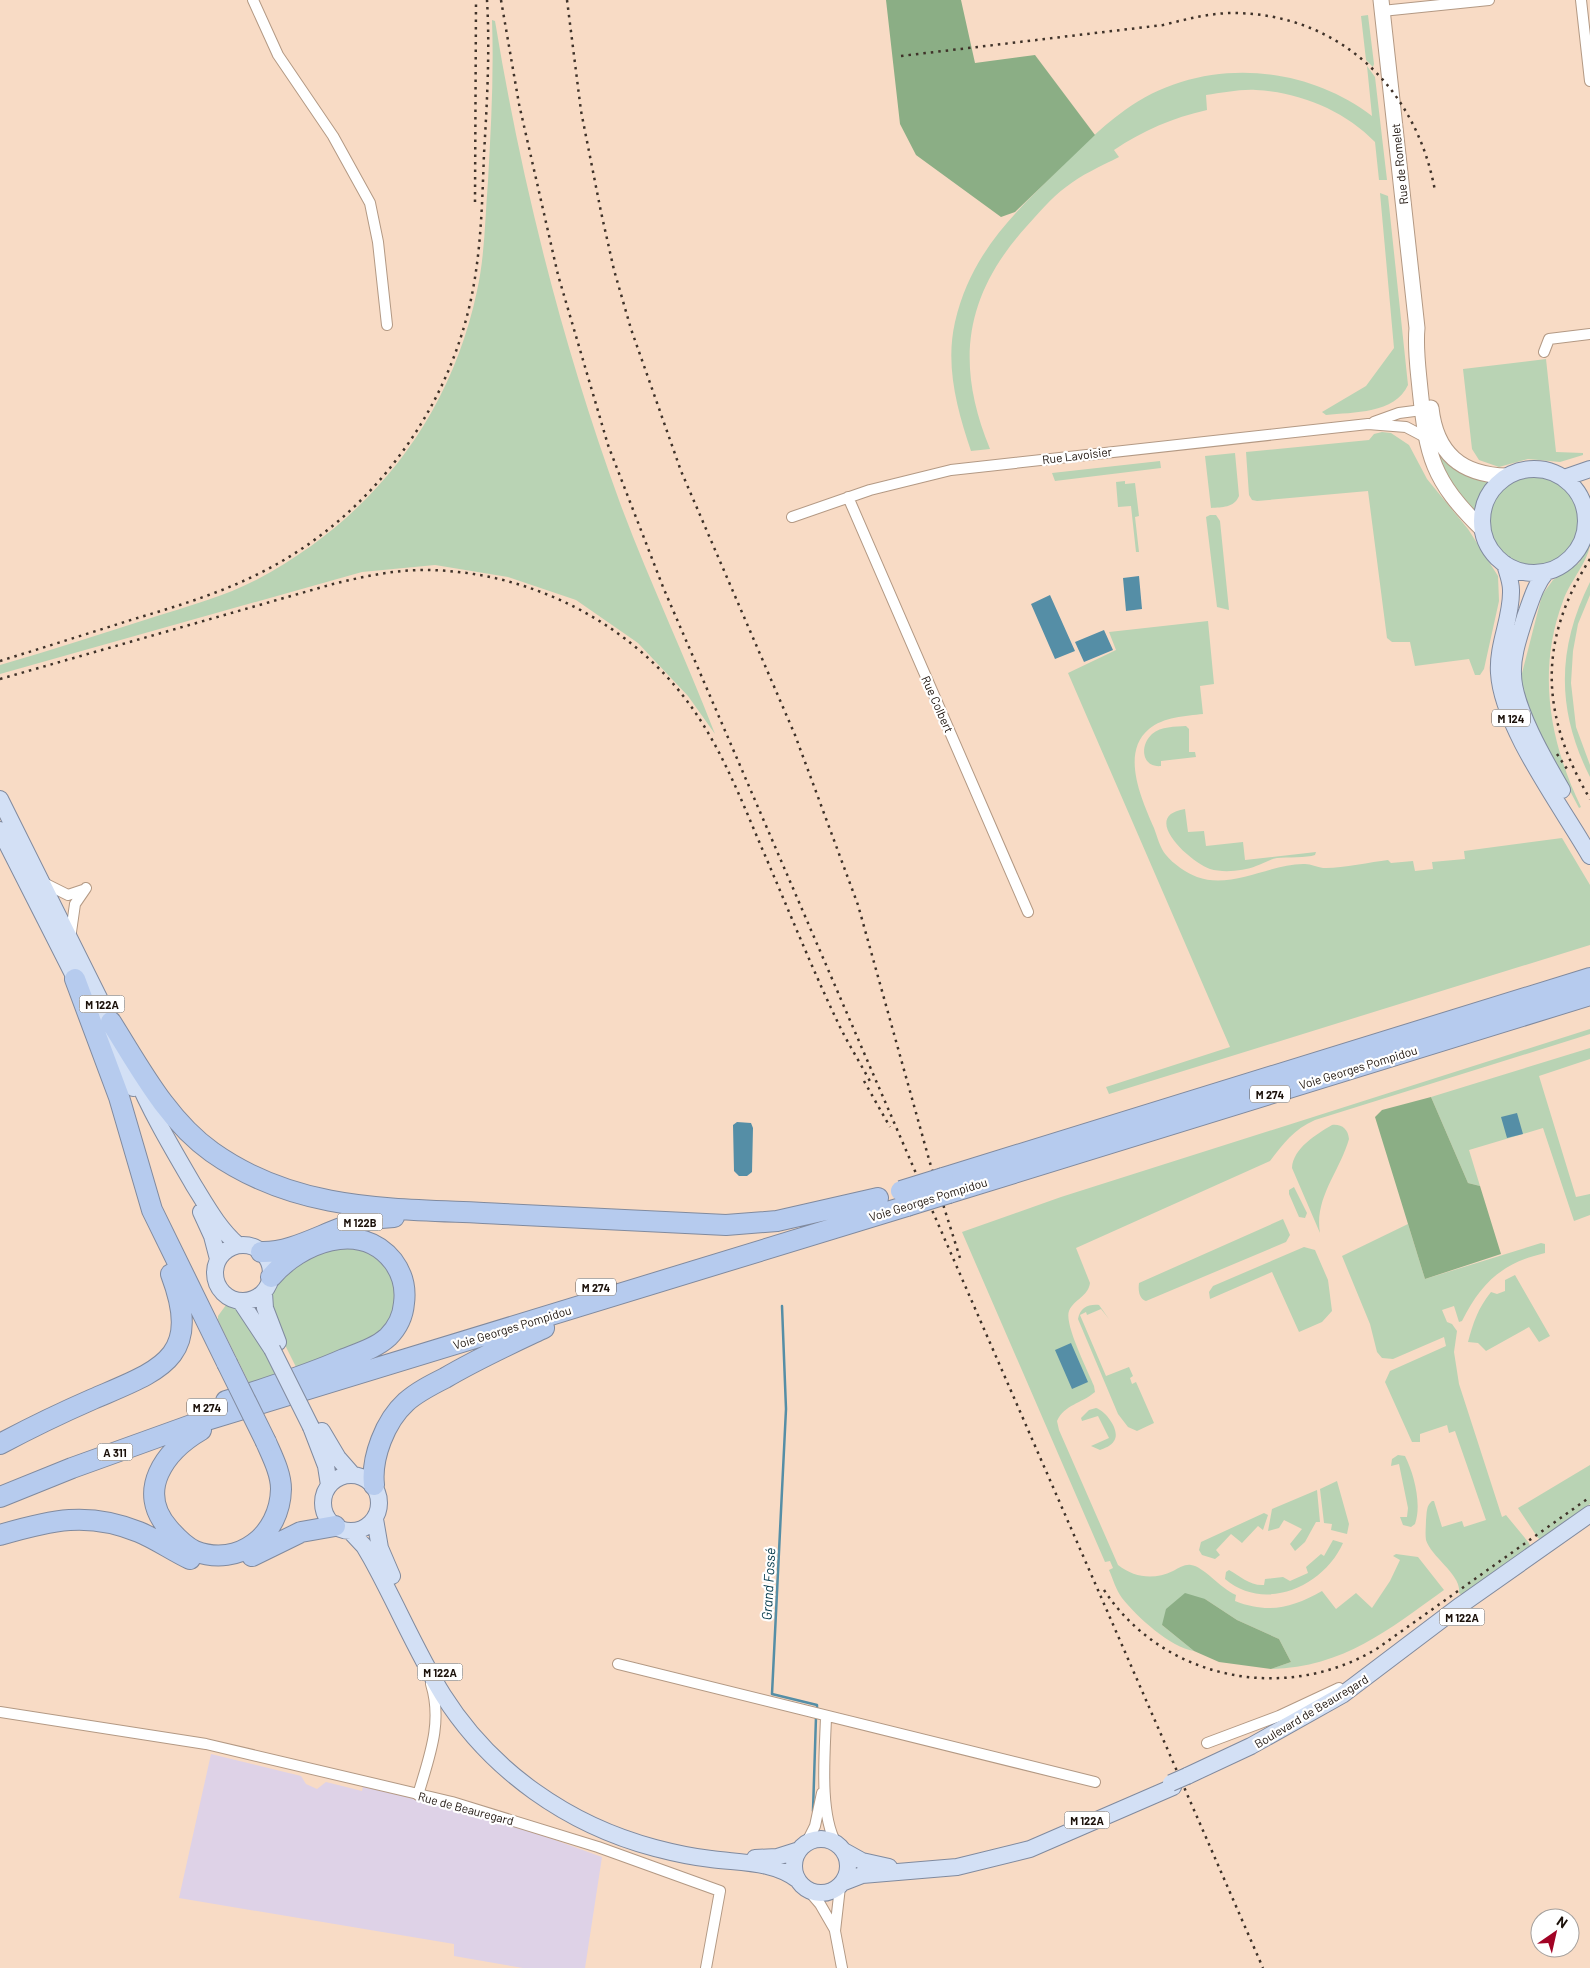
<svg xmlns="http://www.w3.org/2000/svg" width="1590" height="1968" viewBox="0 0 1590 1968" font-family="Barlow,sans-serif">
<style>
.commercial{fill:#ded2e7}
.green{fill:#b9d3b4}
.forest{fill:#8bae85}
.water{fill:#558ea6}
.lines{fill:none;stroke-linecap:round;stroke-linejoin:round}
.stream{stroke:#558ea6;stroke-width:2.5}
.street-casing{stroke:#b39984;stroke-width:12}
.secondary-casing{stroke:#b39984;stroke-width:17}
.primary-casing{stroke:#808a9e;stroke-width:18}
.highway-casing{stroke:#808a9e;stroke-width:22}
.street{stroke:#fff;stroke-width:10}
.secondary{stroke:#fff;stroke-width:15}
.primary{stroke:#d3e0f5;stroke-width:16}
.highway{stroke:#b6cbee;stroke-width:20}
.rail{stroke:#3f3229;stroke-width:2.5;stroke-dasharray:2.5 5;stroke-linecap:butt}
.primary-bridge-casing{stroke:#808a9e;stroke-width:18;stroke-linecap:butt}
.highway-bridge-casing{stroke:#808a9e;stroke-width:22;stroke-linecap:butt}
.primary-bridge{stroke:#d3e0f5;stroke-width:16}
.highway-bridge{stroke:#b6cbee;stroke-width:20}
.labels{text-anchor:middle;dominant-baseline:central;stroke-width:4.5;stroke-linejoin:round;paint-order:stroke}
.shield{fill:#fff;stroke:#5f5854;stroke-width:1}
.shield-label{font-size:11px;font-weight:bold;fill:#1b110a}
.street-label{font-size:12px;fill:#1b110a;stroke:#fff}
.water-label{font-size:14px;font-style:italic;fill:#02384a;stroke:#fff}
</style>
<rect width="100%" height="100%" fill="#f8dbc5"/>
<!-- commercial -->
<path class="commercial" d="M211 1754 301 1776 306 1784 317 1789 326 1782 362 1791 363 1786 454 1808 522 1828 602 1857 585 1968H523L454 1956V1944L179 1898Z"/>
<!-- green -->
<path class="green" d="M1368 15 1374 64 1373 67 1366 60 1361 16Z
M492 20 495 21C522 185 563 347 620 503 649 581 685 656 715 734L688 696 638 643 576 600 508 577 435 565 362 572 0 674V665C52 650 103 633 154 617 189 606 226 596 258 579 372 518 450 418 477 291 485 255 485 218 488 181 491 128 494 74 492 20Z
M1367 66 1375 77 1387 180H1379L1375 142C1345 111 1300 92 1256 90 1240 89 1222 93 1206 95L1207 110C1172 118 1144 130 1114 150L1119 157C1101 166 1081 175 1066 187 1051 198 1038 214 1026 227 964 296 955 364 990 449L971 451C957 409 945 366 955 322 970 258 1007 220 1052 176 1075 154 1098 129 1125 110 1198 57 1301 62 1372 116Z
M1380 193 1388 196 1408 385C1395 414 1353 412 1326 415L1322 412 1366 386 1394 348Z
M1546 359 1556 452 1583 453V455L1560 462 1528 459 1499 467 1479 460 1472 449 1463 369Z
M1382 432 1391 433 1409 445 1427 479 1468 529 1498 576 1499 601 1484 669 1480 675H1475L1469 659 1415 666 1410 642H1392L1387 638 1368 491 1257 501 1252 500 1249 495 1246 452 1369 440 1374 434Z
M1428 435 1491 482 1484 490 1476 514 1469 508 1437 462Z
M1235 453 1239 496C1234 508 1222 507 1211 508L1205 456Z
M1160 461 1161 468 1055 481 1052 473Z
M1490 521a44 44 0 1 1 88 0a44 44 0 1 1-88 0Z
M1125 481V484L1135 483 1139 516 1135 517 1139 552H1136L1131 506 1118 507 1116 482Z
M1210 515H1216L1220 521 1229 610 1217 607 1206 517Z
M1590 543C1590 559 1569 583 1563 601 1537 670 1549 741 1581 807L1579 808 1531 717 1519 685 1542 595 1553 580 1579 563Z
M1590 582V595L1578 624 1573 651 1571 683 1576 727 1590 765V777C1556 710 1557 648 1590 582Z
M1208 621 1214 684 1200 686 1203 714C1186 716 1163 717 1149 729 1120 753 1142 800 1154 828 1157 836 1160 848 1166 855 1173 864 1187 873 1197 877 1232 890 1271 863 1305 864 1311 864 1317 867 1323 868 1339 869 1370 862 1388 860L1391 863 1413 861 1415 871 1433 869 1432 862 1465 859 1464 851 1562 838 1590 885V945L1109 1094 1106 1087 1230 1047 1068 673 1116 650 1109 632Z
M1186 726 1189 729V752H1195L1196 757 1161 761V766C1142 768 1139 746 1152 734 1161 726 1175 727 1186 726Z
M1185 809 1188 832 1204 831 1206 846 1243 842 1245 860 1316 852 1315 855C1307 858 1287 857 1277 858 1270 859 1263 864 1256 866 1244 871 1223 873 1210 869 1190 862 1139 816 1185 809Z
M1590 1029V1034L1315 1120C1294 1129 1283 1144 1270 1161L1076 1248 1090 1283C1088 1297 1074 1299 1069 1311 1064 1324 1088 1371 1094 1386L1095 1392C1081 1404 1065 1404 1057 1421L1059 1430 1118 1565C1135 1578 1154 1580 1173 1571 1179 1568 1185 1564 1191 1565 1203 1566 1220 1588 1236 1595L1235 1601C1268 1614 1292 1608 1322 1591L1336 1609 1356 1593 1372 1608 1390 1581 1400 1560 1393 1556 1396 1554 1418 1557 1444 1590C1388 1630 1344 1667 1271 1669L1291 1662 1279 1639 1237 1620 1205 1599 1162 1625 1194 1651C1171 1648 1136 1616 1122 1598 1116 1590 1113 1579 1109 1570L1113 1568 1110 1561 1105 1562 962 1232 1061 1197Z
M1590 1048V1059L1539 1076 1576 1197 1590 1194V1215L1574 1221 1543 1128 1469 1150 1480 1186 1468 1183 1431 1097Z
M1332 1125C1342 1124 1348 1129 1349 1139 1340 1171 1314 1198 1320 1233L1292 1168C1293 1148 1317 1134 1332 1125Z
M1294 1187 1307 1213 1305 1218 1299 1217 1289 1194V1190Z
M1283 1219 1290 1235 1286 1242 1146 1301C1139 1299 1138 1290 1139 1283Z
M1408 1224 1425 1279 1541 1243 1545 1244V1253C1502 1263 1481 1283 1462 1321L1459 1322 1454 1306 1442 1310 1447 1322 1452 1324 1457 1331 1454 1352 1459 1384 1502 1517 1506 1515 1529 1543 1531 1549 1463 1596 1459 1593C1462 1575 1431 1557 1426 1540 1425 1533 1426 1526 1426 1520 1427 1512 1426 1506 1432 1501H1434L1442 1527 1462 1521 1464 1527 1486 1520 1455 1431 1449 1433 1447 1425 1420 1434V1442H1412L1385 1382 1390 1371 1446 1346 1444 1337 1393 1359 1382 1358 1377 1352 1370 1324 1342 1256Z
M359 1245 388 1264 398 1300 384 1332 297 1369 285 1345 268 1297 279 1274 306 1255Z
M1304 1247 1315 1250 1328 1280 1332 1311 1322 1322 1299 1332 1272 1272 1210 1299 1209 1292 1213 1286Z
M1515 1275 1550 1336 1539 1342 1529 1327 1486 1351 1478 1343 1468 1342C1473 1323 1478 1308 1491 1292L1497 1294 1505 1291V1280Z
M226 1305 238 1309 279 1375 250 1385 218 1320V1316Z
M1099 1305 1109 1319 1101 1309 1087 1315 1086 1312 1080 1315 1106 1376 1129 1367 1133 1376 1130 1378 1132 1384 1136 1382 1154 1423 1137 1431 1128 1427 1118 1414 1078 1319C1080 1308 1088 1304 1099 1305Z
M1096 1408C1106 1411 1121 1431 1114 1441 1111 1446 1105 1448 1100 1450L1091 1446 1109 1438 1098 1416 1082 1421 1081 1418 1089 1410Z
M1398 1455 1405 1456C1414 1474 1422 1504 1415 1524L1411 1527 1403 1525 1400 1517H1407L1408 1508 1399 1464 1391 1466 1392 1459Z
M1590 1465V1504L1544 1541 1538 1538 1518 1508Z
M1337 1481 1349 1524 1347 1534 1331 1530 1332 1524 1324 1523 1320 1489Z
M1317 1490 1320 1522H1316L1305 1542 1295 1551 1290 1544 1302 1529 1284 1520 1279 1528 1268 1531 1272 1509Z
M1264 1513 1268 1515 1263 1530 1258 1526 1242 1543 1231 1534 1216 1550 1220 1555 1215 1559 1202 1555 1199 1550 1201 1542Z
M1333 1540 1343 1543C1324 1586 1265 1613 1225 1579L1226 1572 1229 1570C1240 1576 1250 1586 1264 1585L1265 1579 1283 1577 1290 1581 1308 1573 1306 1567 1321 1554 1324 1556Z"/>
<!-- forest -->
<path class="forest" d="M886 0H961L975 63 1035 55 1095 135 1015 212 1001 217 916 155 900 124Z
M1431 1097 1468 1183 1480 1186 1501 1254 1425 1279 1375 1117 1382 1110Z
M1185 1593 1205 1599 1237 1620 1279 1639 1291 1662 1271 1669 1219 1662 1194 1651 1162 1625 1166 1609Z"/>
<!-- water -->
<path class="water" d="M1139 576 1142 609 1126 611 1123 578Z
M1050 595 1075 651 1055 659 1031 604Z
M1104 630 1113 650 1084 662 1075 642Z
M1517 1113 1523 1134 1507 1138 1501 1117Z
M737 1122 751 1123 753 1128 752 1172 747 1176H739L734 1171 733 1125Z
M1071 1343 1088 1382 1072 1389 1055 1350Z"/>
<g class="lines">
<!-- stream -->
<path class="stream" d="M782 1306 786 1409 772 1694 817 1705V1711
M813 1811 816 1717"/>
<!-- street casing -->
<g class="street-casing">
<path id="street" d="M253 0 278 55 333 136 370 203 378 242 387 325
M1581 0 1590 81
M1382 11 1489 0
M1544 352 1549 339 1590 334
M1374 422 1399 413 1422 410 1425 415
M848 497 1028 912
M792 517 870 490 951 470 1368 424 1406 427 1425 437
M42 882 68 895 83 890
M70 939 75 904 86 888
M618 1664 1095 1782
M0 1712 206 1744 452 1802 598 1847 720 1891 706 1968
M826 1717C825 1752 819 1813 836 1843
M1207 1743 1279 1716 1339 1688
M418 1795C429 1757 443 1723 431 1684
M806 1844 815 1826 822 1793
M840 1887 835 1931 842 1968
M808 1890 820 1904 835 1930"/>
</g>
<!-- secondary casing -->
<g class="secondary-casing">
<path id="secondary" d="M1381 0 1417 328C1415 348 1418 368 1420 389 1427 457 1432 480 1482 529
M1431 408C1436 453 1461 475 1507 476"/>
</g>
<!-- primary casing -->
<g class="primary-casing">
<path id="primary" d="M1482 521a52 52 0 1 1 104 0a52 52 0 1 1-104 0Z
M1564 478 1590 469
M1505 564C1507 572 1511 581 1511 590 1512 618 1497 644 1499 673 1502 727 1562 807 1590 856
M1546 572C1535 585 1531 601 1525 617 1520 634 1512 655 1513 674 1513 706 1545 761 1562 790
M0 799 116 1032
M0 830 80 988
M100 1023 133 1088
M134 1072C150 1111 172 1148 193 1184 206 1205 219 1229 238 1245
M201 1212 212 1236 218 1259
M215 1273a28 28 0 1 1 56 0a28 28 0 1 1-56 0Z
M264 1293 265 1308 278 1342
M241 1302 272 1349
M311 1427 326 1466 329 1485
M322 1431 338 1458 352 1474
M323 1503a28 28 0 1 1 56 0a28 28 0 1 1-56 0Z
M375 1519 380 1548 392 1576
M350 1531 364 1546 371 1558C396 1603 416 1651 443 1695 491 1771 568 1825 655 1848 674 1853 692 1857 711 1859 740 1863 773 1861 798 1880
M1187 1776 1251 1746 1342 1695 1461 1605 1590 1514
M794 1866a27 27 0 1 1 54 0a27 27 0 1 1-54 0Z
M844 1851 862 1861 889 1867
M755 1858 777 1857 799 1850
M844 1882 862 1875 957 1867 1030 1849 1173 1787"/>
</g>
<!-- highway casing -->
<g class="highway-casing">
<path id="highway" d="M75 979 119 1097 152 1210 227 1363
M111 1022C140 1068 167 1120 212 1152 301 1215 400 1208 503 1214 577 1218 651 1222 726 1225L777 1221 878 1198
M943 1178 1590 978
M949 1193 1590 995
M261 1252C289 1253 318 1236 344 1227 360 1221 376 1218 394 1217
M226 1401C266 1388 306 1376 344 1359 359 1353 376 1348 388 1337 397 1328 403 1316 404 1303 406 1288 402 1273 393 1261 360 1219 300 1243 271 1277
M201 1430C165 1451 135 1491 169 1529 176 1537 184 1546 195 1551 239 1568 280 1535 281 1489 281 1473 272 1456 266 1442
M0 1444C30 1428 61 1413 93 1399 160 1370 203 1359 171 1274
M374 1485C371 1458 385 1421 406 1402 417 1392 431 1385 445 1378 477 1359 510 1344 544 1328
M0 1497 72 1468 197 1423 907 1206
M0 1535C51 1520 88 1511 139 1532 156 1539 173 1551 190 1559
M252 1556 301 1532 335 1526"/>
</g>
<!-- street -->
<use href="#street" class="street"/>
<!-- secondary -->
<use href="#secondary" class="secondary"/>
<!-- primary -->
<use href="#primary" class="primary"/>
<!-- highway -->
<use href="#highway" class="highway"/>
<!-- rail -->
<path class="rail" d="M501 0 519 104 558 275 608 445 663 587 915 1171 1263 1968
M567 0 581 111 601 212 614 270 631 329 681 471 795 735 858 905 930 1163 960 1258
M901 56 1163 25C1187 19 1210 13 1234 13 1341 14 1417 90 1435 191
M475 202 476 0
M1590 559C1537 642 1541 716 1590 799
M0 661C45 647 90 633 134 619 178 606 221 593 262 572 365 520 442 421 469 308 481 258 482 206 484 154 487 103 490 51 487 0
M0 679 333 584C362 577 392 570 423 570 531 570 637 625 697 715 727 760 746 812 767 860 791 916 814 973 840 1027 850 1047 862 1066 872 1085
M1557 754 1569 772
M864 1081 890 1127
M1104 1590C1164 1681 1287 1704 1378 1648L1590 1497"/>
<!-- primary-bridge casing -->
<g class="primary-bridge-casing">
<path id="primary-bridge" d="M272 1349 311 1427
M1171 1783 1187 1776"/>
</g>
<!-- highway-bridge casing -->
<g class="highway-bridge-casing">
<path id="highway-bridge" d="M901 1191 943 1178
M907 1206 949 1193
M227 1363 266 1442"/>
</g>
<!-- primary-bridge -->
<use href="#primary-bridge" class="primary-bridge"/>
<!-- highway-bridge -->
<use href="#highway-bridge" class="highway-bridge"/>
</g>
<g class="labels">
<!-- shield labels -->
<g class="shield">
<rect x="1492" y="709.5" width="38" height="17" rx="4"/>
<rect x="79.5" y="995.5" width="45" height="17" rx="4"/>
<rect x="1250" y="1085.5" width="40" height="17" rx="4"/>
<rect x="337.5" y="1213.5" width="45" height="17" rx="4"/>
<rect x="576" y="1278.5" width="40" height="17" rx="4"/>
<rect x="187" y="1398.5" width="40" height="17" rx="4"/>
<rect x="97.5" y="1443.5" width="35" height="17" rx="4"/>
<rect x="1439.5" y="1608.5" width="45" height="17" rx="4"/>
<rect x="417.5" y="1663.5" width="45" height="17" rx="4"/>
<rect x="1064.5" y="1811.5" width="45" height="17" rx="4"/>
</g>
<g class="shield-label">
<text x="1511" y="718">M 124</text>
<text x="102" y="1004">M 122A</text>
<text x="1270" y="1094">M 274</text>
<text x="360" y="1222">M 122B</text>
<text x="596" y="1287">M 274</text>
<text x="207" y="1407">M 274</text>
<text x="115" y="1452">A 311</text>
<text x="1462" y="1617">M 122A</text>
<text x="440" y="1672">M 122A</text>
<text x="1087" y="1820">M 122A</text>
</g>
<!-- street labels -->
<g class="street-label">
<text transform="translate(1399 164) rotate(-96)">Rue de Romelet</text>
<text transform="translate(1077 455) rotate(-7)">Rue Lavoisier</text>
<text transform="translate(938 704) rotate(66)">Rue Colbert</text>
<text transform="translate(1358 1067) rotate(-17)">Voie Georges Pompidou</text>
<text transform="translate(928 1199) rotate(-17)">Voie Georges Pompidou</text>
<text transform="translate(512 1327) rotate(-17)">Voie Georges Pompidou</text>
<text transform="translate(1311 1711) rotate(-31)">Boulevard de Beauregard</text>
<text transform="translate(466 1808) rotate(15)">Rue de Beauregard</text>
</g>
<!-- water labels -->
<g class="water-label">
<text transform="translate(768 1584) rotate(-87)">Grand Fossé</text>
</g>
</g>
<!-- north arrow -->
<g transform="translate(1555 1933) rotate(34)"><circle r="24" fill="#ffffff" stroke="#a4a09d"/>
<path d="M0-4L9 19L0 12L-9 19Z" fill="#a20325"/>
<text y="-8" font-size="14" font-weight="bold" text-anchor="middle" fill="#1b110a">N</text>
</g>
</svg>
